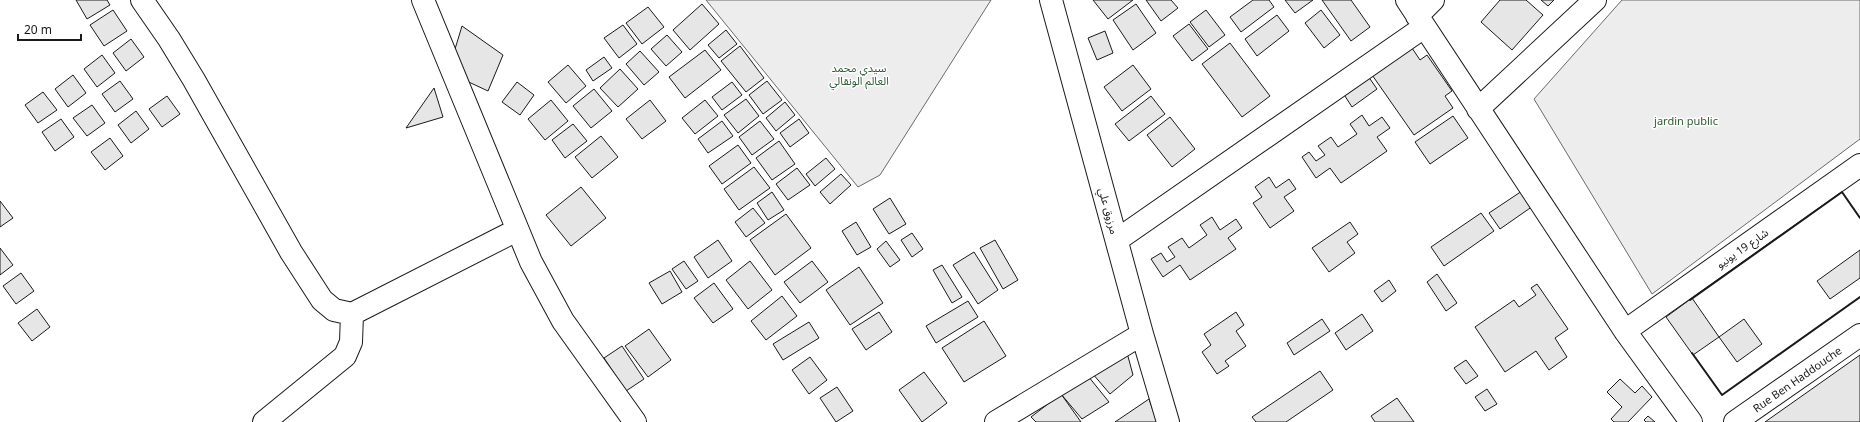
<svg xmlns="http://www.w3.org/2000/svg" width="1860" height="422" viewBox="0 0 1860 422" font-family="'Noto Sans','Noto Sans Arabic',sans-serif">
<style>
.built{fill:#ededed;stroke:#6a6a6a}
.building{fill:#e6e6e6;stroke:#1a1a1a}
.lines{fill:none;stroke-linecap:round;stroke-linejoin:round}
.minor-casing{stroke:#1a1a1a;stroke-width:24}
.minor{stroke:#fff;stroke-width:22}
.wall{stroke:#1a1a1a;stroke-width:2}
.labels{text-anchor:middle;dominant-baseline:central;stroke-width:3;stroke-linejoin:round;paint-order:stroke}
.park-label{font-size:11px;fill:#2b5a34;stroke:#fff}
.street-label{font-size:11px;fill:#1a1a1a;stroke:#fff}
</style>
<rect width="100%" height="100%" fill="#fff"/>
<!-- built -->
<path class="built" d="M706 0H991L880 175 858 187Z
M1622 0H1860V139L1652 294 1534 99Z"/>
<!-- building -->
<path class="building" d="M76 0H107L110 5 87 19Z
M1093 0H1133L1108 19Z
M1146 0H1171L1178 8 1161 21Z
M1253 0H1269L1274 7 1241 32 1230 17Z
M1285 0H1313L1295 13Z
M1322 0H1351L1370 27 1351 41Z
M1500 0H1526L1543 15 1512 50 1481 22Z
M1541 0H1554L1548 6Z
M702 4 719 24 690 50 673 30Z
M1136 4 1156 33 1133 50 1113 20Z
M648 7 664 27 642 44 626 23Z
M113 10 127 31 104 46 90 25Z
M1206 10 1225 35 1209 47 1190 22Z
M1321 10 1340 35 1324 48 1305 23Z
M1277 15 1289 31 1257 56 1245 39Z
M1189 24 1208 49 1192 61 1173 36Z
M623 25 637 44 619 58 604 38Z
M462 26 503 55 488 91 458 77 452 59Z
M726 30 737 44 719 58 708 45Z
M1105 31 1113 53 1097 60 1088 38Z
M667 35 682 52 666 66 651 49Z
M131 39 144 57 126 71 113 53Z
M1230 43 1270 96 1242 117 1202 64Z
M1410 45 1420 60 1427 55 1452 91 1445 96 1453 108 1414 135 1370 72Z
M740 46 764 78 746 92 721 61Z
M705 50 721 70 685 98 669 77Z
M640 51 659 72 644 85 626 64Z
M102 55 115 73 97 87 84 69Z
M604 57 612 68 593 81 586 70Z
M568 65 586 86 566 103 548 82Z
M1133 65 1151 89 1122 111 1104 87Z
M620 69 638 89 618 107 600 88Z
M73 75 86 93 68 107 55 89Z
M1368 76 1377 89 1352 107 1343 93Z
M120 81 133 99 115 112 102 94Z
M767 81 782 100 763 114 749 95Z
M517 82 534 95 520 115 502 102Z
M732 82 742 95 722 110 712 97Z
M434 88 443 117 406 128Z
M594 89 612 111 591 128 573 106Z
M43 92 57 110 38 123 25 105Z
M167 96 180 114 162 127 149 109Z
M1151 96 1165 114 1129 141 1115 124Z
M746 99 759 116 738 133 724 115Z
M551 100 568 121 545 140 528 119Z
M650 100 666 121 642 139 626 119Z
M705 100 718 116 695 134 682 118Z
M785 102 795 115 776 131 766 118Z
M92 105 105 123 87 136 73 118Z
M136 111 149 129 131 143 118 125Z
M1362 115 1369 126 1382 117 1390 128 1377 137 1387 151 1341 183 1330 168 1316 178 1302 157 1309 152 1316 161 1325 155 1318 146 1331 137 1338 147 1357 134 1350 124Z
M1453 116 1468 138 1430 164 1415 142Z
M1170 117 1195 149 1172 167 1147 135Z
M61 119 74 137 55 151 42 132Z
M799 119 809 133 790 147 780 133Z
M722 121 733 136 708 153 698 139Z
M760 121 774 139 752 155 739 137Z
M573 124 587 141 565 158 552 140Z
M601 136 618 157 592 178 575 157Z
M110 138 123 156 105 170 91 152Z
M779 141 795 164 772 180 756 158Z
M738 145 751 163 722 184 709 166Z
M826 158 835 169 815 186 806 174Z
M754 167 770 188 739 210 724 189Z
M797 168 810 185 788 200 776 184Z
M841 174 851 185 830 204 820 192Z
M1269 177 1276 188 1289 179 1296 189 1284 197 1294 211 1270 228 1253 203 1262 197 1255 187Z
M581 187 606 218 571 246 546 215Z
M1522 191 1533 206 1500 229 1489 213Z
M772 192 784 210 768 220 757 203Z
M890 198 906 224 889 234 873 209Z
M0 201 13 218 0 227Z
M753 208 765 223 746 237 735 222Z
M1481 213 1494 231 1444 266 1431 247Z
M786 214 811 248 775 275 750 240Z
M1212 217 1220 230 1236 219 1242 228 1228 238 1236 249 1190 280 1180 265 1163 277 1151 259 1161 253 1167 262 1175 257 1168 247 1182 238 1189 248 1207 235 1200 225Z
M856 222 871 247 857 255 842 231Z
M1350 222 1358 234 1347 242 1355 253 1329 272 1312 248Z
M912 233 923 249 912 257 901 240Z
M718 240 732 261 708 278 694 257Z
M995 240 1018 280 1003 289 980 248Z
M886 241 900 260 890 267 877 249Z
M0 248 13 265 0 275Z
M1860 250V278L1830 299 1817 281Z
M974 252 998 290 978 304 953 265Z
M684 261 698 281 686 289 672 269Z
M750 261 772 290 748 309 726 280Z
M812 261 828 282 800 303 784 282Z
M942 265 962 297 952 303 933 270Z
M859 267 883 303 850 325 826 290Z
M670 271 682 292 662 304 649 283Z
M21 273 34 291 16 304 3 286Z
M1437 274 1457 303 1446 311 1427 282Z
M1389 280 1396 291 1382 302 1374 291Z
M714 283 733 309 713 323 694 298Z
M1537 284 1568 329 1555 338 1567 357 1549 370 1536 351 1505 372 1475 327 1514 300 1519 307 1536 295 1531 288Z
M782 296 797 316 766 340 751 321Z
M1692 298 1719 337 1693 355 1666 317Z
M968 301 978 317 936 343 926 326Z
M37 309 50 327 32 341 18 323Z
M879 312 892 332 866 350 852 329Z
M1236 312 1244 325 1236 331 1246 346 1225 361 1229 366 1217 374 1202 352 1211 345 1204 334Z
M1362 314 1373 331 1346 350 1335 333Z
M1322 319 1330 331 1294 355 1287 343Z
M1744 319 1762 344 1737 362 1719 337Z
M984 321 1006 356 964 382 942 348Z
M809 322 819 338 783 360 773 344Z
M649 329 671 360 648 377 625 346Z
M622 346 644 379 626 391 604 358Z
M1126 349 1133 375 1110 394 1092 373Z
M1860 355V422H1765Z
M810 357 827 380 809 394 792 370Z
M1466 360 1478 376 1466 384 1454 368Z
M1320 371 1333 390 1286 422H1256L1252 417Z
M924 372 947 403 922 422 899 390Z
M1088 376 1109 402 1082 419 1061 394Z
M1620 379 1635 393 1642 386 1652 397 1628 422H1614L1611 419 1622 407 1607 392Z
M837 387 853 411 836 422 820 398Z
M1487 389 1497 404 1485 411 1475 397Z
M1061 394 1081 422H1036L1031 417Z
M1397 398 1414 422H1375L1371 416Z
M1149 399 1157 422H1115Z
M1648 416 1655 422H1646L1644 420Z"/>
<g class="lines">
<!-- minor casing -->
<g class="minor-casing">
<path id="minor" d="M142 0 169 39 194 80 291 252 322 300 334 310 352 314 517 230
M423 0 531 262 563 321 635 422
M1051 0 1142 334 1168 422
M1407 0 1625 331 1691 422
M1417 16 1433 0
M1478 109 1595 0
M1117 240 1424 27
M1625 331 1860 165
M264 422 345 356 351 342 352 314
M996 422 1142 334
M1735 422 1860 335"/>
</g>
<!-- minor -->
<use href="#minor" class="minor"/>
<!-- wall -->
<path class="wall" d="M1690 300 1842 192 1860 218
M1692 353 1722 395 1860 297"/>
</g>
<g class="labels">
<!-- park labels -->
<g class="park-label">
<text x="859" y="67">سيدي محمد<tspan x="859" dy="13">العالم الونقالي</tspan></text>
<text x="1686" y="120">jardin public</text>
</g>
<!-- street labels -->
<g class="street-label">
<text transform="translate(1109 211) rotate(75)">مرزوق علي</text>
<text transform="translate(1742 248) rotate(-35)">شارع 19 يونيو</text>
<text transform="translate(1797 379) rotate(-35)">Rue Ben Haddouche</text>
</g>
</g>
<!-- scale -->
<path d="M18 34v6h63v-6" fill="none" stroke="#1a1a1a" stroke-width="2"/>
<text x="24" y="34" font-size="12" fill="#1a1a1a" stroke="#ffffff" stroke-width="3" paint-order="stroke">20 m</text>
</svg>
